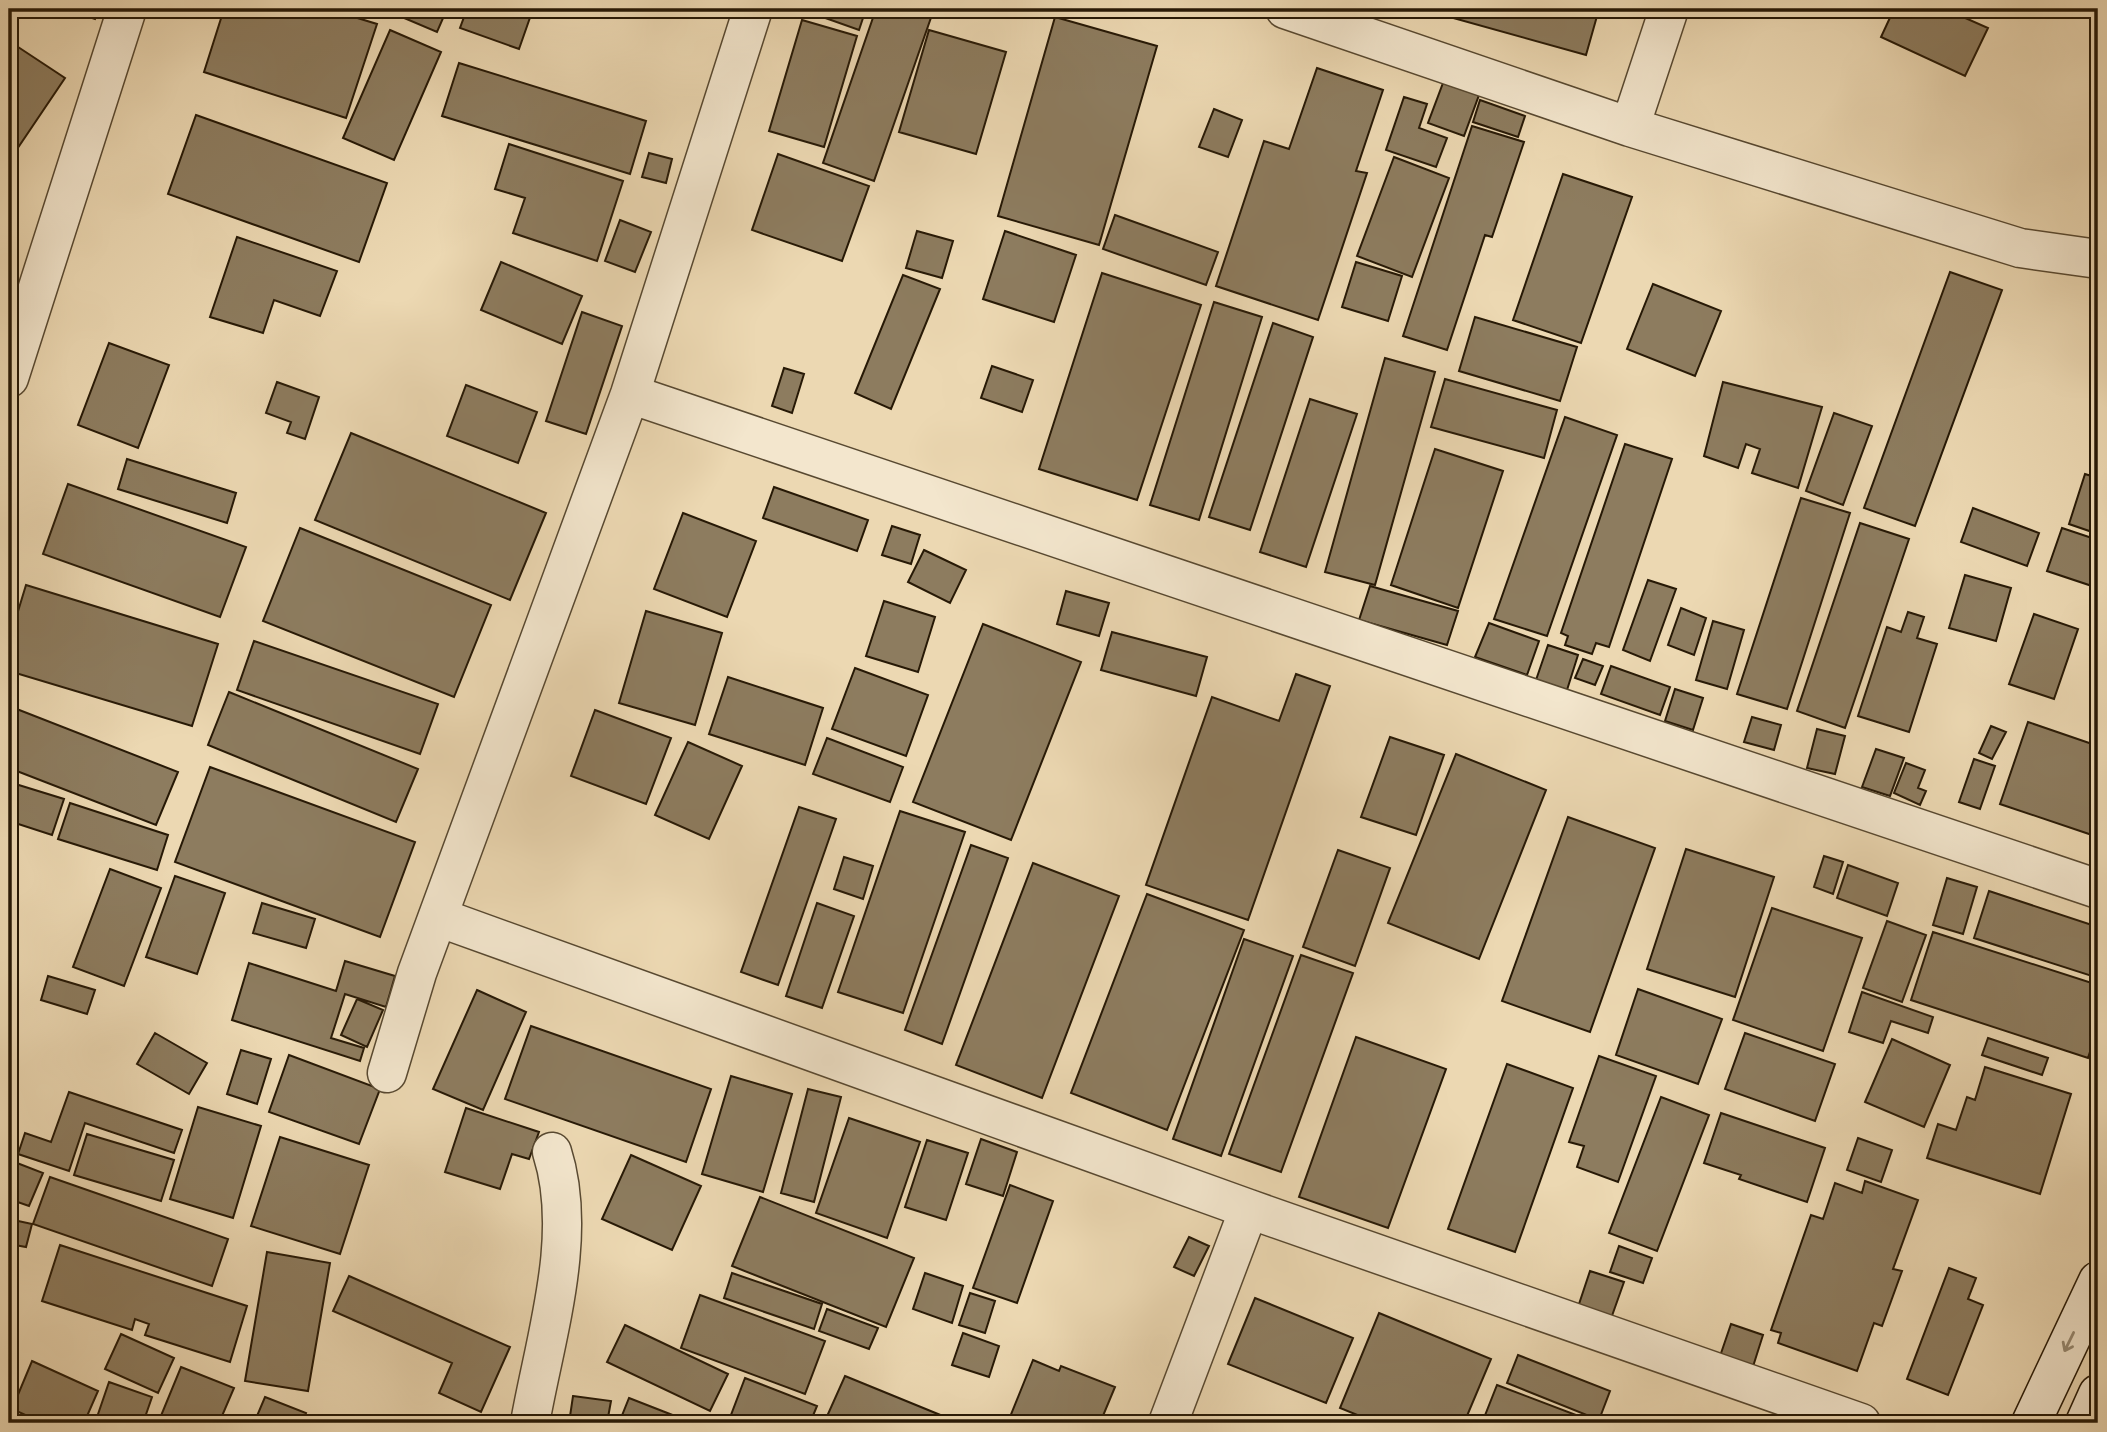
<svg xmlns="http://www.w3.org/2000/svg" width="2107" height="1432" viewBox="0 0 2107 1432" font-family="'IM FELL Double Pica',serif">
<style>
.building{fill:#8d7c5f;stroke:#271906;stroke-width:2}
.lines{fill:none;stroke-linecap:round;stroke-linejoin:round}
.street-casing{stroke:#584931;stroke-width:41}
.secondary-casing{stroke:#271906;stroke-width:41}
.street{stroke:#f3e6cd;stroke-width:38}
.secondary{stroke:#f3e6cd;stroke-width:38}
.oneway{stroke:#978a73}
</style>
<rect width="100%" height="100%" fill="#ecd8b2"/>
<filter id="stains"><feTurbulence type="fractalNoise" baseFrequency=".00286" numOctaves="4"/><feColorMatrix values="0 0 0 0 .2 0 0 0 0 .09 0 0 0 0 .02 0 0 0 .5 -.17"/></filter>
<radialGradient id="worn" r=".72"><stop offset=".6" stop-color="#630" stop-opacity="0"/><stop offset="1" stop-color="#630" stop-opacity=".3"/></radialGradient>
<!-- building -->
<path class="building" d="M66 9H99L95 19Z
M224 9H328L377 24 346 118 204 72Z
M383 9H447L437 32Z
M467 9H533L519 49 460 28Z
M800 9H866L859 30Z
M876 9H934L874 181 823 163Z
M1421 9H1599L1586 55Z
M1894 9H1945L1988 28 1965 76 1881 37Z
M1055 17 1157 46 1099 245 998 216Z
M802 20 857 36 824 147 769 131Z
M390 30 441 52 394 160 343 138Z
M929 30 1006 52 976 154 899 132Z
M9 41 65 78 9 161Z
M459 63 646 121 630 174 442 116Z
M1317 68 1383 90 1356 171 1367 173 1318 320 1216 286 1264 141 1289 149Z
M1443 83 1479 95 1464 136 1428 123Z
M1404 97 1427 104 1419 128 1447 138 1436 167 1386 150Z
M1480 100 1525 116 1518 137 1473 122Z
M1214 109 1242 120 1228 157 1199 147Z
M196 115 387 183 359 262 168 194Z
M1472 126 1524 142 1492 237 1485 235 1447 350 1403 336Z
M509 144 623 181 597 261 513 233 525 198 495 189Z
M649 153 672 159 666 183 642 177Z
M778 154 869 186 842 261 752 230Z
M1394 157 1449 178 1412 277 1357 256Z
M1563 174 1632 197 1581 343 1513 320Z
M1115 215 1218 252 1206 285 1103 249Z
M620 220 651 232 635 272 605 261Z
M917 231 953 241 942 278 906 268Z
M1005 231 1076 255 1054 322 983 299Z
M237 237 337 271 320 316 274 300 263 333 210 317Z
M501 262 582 296 562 344 481 310Z
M1356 262 1402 276 1388 321 1342 307Z
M1950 272 2002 290 1915 526 1864 508Z
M1102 273 1201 305 1137 500 1039 469Z
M903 275 940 289 891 409 855 393Z
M1653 284 1721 311 1695 376 1627 349Z
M1214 302 1262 317 1199 520 1150 505Z
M582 312 622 326 586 434 546 421Z
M1475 317 1577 347 1560 401 1459 371Z
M1273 323 1313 337 1250 530 1209 517Z
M109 343 169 365 138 448 78 425Z
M1385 358 1435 372 1375 585 1325 572Z
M992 366 1033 380 1022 412 981 398Z
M784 368 804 374 792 413 772 406Z
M1445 379 1557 410 1544 458 1431 427Z
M277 382 319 397 305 439 287 433 291 422 266 413Z
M1723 382 1822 407 1798 488 1752 473 1760 449 1746 444 1738 468 1704 456Z
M466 385 537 412 518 463 447 436Z
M1310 399 1357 414 1306 567 1260 552Z
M1834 413 1872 426 1843 505 1806 491Z
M1565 417 1617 435 1547 636 1494 619Z
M351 433 546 513 510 600 315 520Z
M1625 444 1672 459 1609 647 1596 643 1592 654 1565 645 1568 636 1561 633Z
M1435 449 1503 471 1458 608 1391 585Z
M127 459 236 493 227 523 118 489Z
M2085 474 2098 478V534L2069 524Z
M68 484 246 547 220 617 43 554Z
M774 487 868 520 857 551 763 518Z
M1801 498 1850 513 1787 709 1737 694Z
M1973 508 2039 533 2027 566 1961 542Z
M683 513 756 541 727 617 654 589Z
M1860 523 1909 539 1845 728 1797 711Z
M892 526 920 535 911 564 882 555Z
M300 528 491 605 454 697 263 621Z
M2062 528 2098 540V588L2047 571Z
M924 550 966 570 950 603 908 582Z
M1965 575 2011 588 1996 641 1949 628Z
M1648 580 1676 589 1650 661 1623 650Z
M26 585 218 644 192 726 9 671V641Z
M1370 586 1458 611 1447 645 1359 620Z
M1066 591 1109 603 1099 636 1057 624Z
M884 601 935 617 918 672 866 656Z
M1681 608 1706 618 1694 655 1668 645Z
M646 611 722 633 695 725 619 703Z
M1908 612 1924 617 1917 638 1937 644 1909 732 1858 716 1887 627 1901 632Z
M2034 614 2078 629 2054 699 2009 684Z
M1713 621 1744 630 1727 689 1696 680Z
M1489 623 1539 641 1527 675 1475 657Z
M983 624 1081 662 1011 840 913 802Z
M1112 632 1207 657 1196 696 1101 670Z
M254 641 438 704 420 754 237 690Z
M1548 645 1578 655 1567 690 1536 680Z
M1583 659 1603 666 1595 685 1575 678Z
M1611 666 1670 687 1660 715 1601 694Z
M855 668 928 695 906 756 832 729Z
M1296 674 1330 686 1248 920 1146 885 1212 697 1279 721Z
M728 677 823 708 805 765 709 734Z
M1675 689 1703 698 1693 730 1665 721Z
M229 692 418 769 396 822 208 745Z
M9 706 178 772 156 825 9 768Z
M595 710 671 738 646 804 571 776Z
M1752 717 1781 725 1774 750 1744 742Z
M2028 722 2098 746V837L2000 804Z
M1991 726 2006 732 1992 759 1979 753Z
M1817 729 1845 736 1835 774 1807 768Z
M1390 737 1444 755 1416 835 1361 817Z
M827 738 903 767 890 802 813 774Z
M688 742 742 766 709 839 655 815Z
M1876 749 1904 758 1890 796 1862 787Z
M1456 754 1546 790 1479 959 1388 923Z
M1974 759 1995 766 1980 809 1959 802Z
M1906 763 1925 770 1918 788 1926 791 1920 805 1894 793Z
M210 767 415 842 380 937 175 862Z
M9 782 64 799 52 835 9 821Z
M70 803 168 835 157 870 58 839Z
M799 807 836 819 778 985 741 972Z
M900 811 965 832 903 1013 838 992Z
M1568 817 1655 848 1590 1032 1502 1001Z
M971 845 1008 858 942 1044 905 1030Z
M1686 849 1774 877 1735 997 1647 969Z
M1338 850 1390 868 1355 966 1303 947Z
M1824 856 1843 862 1833 894 1814 887Z
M844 857 873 866 863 899 834 889Z
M1033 863 1119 896 1042 1098 956 1065Z
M1848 865 1898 883 1887 916 1837 898Z
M110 869 161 888 124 986 73 967Z
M175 876 225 893 197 974 146 957Z
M1947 878 1977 887 1963 934 1933 925Z
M1989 891 2098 927V978L1974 938Z
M1147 894 1244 930 1167 1130 1071 1093Z
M262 903 315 919 306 948 253 933Z
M817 903 854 916 822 1008 786 996Z
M1772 908 1862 938 1823 1051 1733 1020Z
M1887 921 1926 935 1902 1002 1863 988Z
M1933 932 2098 985V1027L2088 1058 1911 1000Z
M1244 939 1293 956 1221 1156 1173 1139Z
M1301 955 1353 973 1281 1172 1229 1154Z
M345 961 395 976 386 1007 345 994 331 1038 364 1048 360 1061 232 1020 249 963 336 991Z
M48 976 95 990 87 1014 41 1000Z
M1638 989 1722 1019 1698 1084 1616 1055Z
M477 990 526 1012 483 1110 433 1089Z
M1862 992 1933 1017 1928 1033 1891 1021 1883 1043 1849 1032Z
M357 999 383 1010 367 1047 341 1035Z
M531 1026 711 1089 686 1162 505 1099Z
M155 1033 207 1063 189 1094 137 1064Z
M1745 1033 1835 1064 1815 1121 1725 1089Z
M1356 1037 1446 1069 1388 1228 1299 1197Z
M1988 1038 2048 1058 2042 1075 1982 1055Z
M1892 1039 1950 1065 1924 1127 1865 1102Z
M241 1050 271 1059 257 1104 227 1094Z
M289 1055 380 1089 359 1144 269 1112Z
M1599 1056 1656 1076 1618 1182 1577 1167 1584 1146 1569 1142Z
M1507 1064 1573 1088 1515 1252 1448 1229Z
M1985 1067 2071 1094 2040 1194 1927 1158 1938 1124 1956 1130 1967 1097 1975 1100Z
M731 1076 792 1094 763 1192 702 1174Z
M808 1089 841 1097 814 1202 781 1193Z
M69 1092 182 1130 174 1153 85 1123 69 1171 18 1154 25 1133 51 1142Z
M1661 1097 1709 1115 1657 1251 1609 1233Z
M198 1107 261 1126 233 1218 170 1199Z
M466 1108 539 1132 529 1159 512 1154 500 1189 445 1172Z
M1721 1113 1825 1148 1807 1202 1739 1179 1741 1175 1704 1163Z
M849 1118 920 1142 887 1238 816 1213Z
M87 1134 174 1160 161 1201 74 1175Z
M280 1137 369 1165 340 1254 251 1226Z
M1858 1138 1892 1150 1881 1182 1847 1170Z
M981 1139 1017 1152 1003 1196 966 1184Z
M927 1140 968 1153 946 1220 905 1207Z
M631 1155 701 1186 672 1250 602 1219Z
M17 1163 43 1173 29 1206 9 1199V1185Z
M50 1177 228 1239 212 1286 33 1224Z
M1865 1181 1918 1200 1893 1269 1902 1271 1882 1326 1874 1323 1857 1371 1778 1343 1781 1333 1771 1330 1811 1215 1823 1219 1835 1183 1862 1193Z
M1010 1185 1053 1201 1017 1303 973 1288Z
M760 1197 914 1258 886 1327 732 1266Z
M9 1219 32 1224 26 1247 9 1244Z
M1189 1237 1209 1246 1194 1276 1174 1267Z
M60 1245 247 1306 230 1362 145 1335 149 1324 135 1319 132 1330 42 1301Z
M1619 1246 1652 1258 1643 1283 1610 1272Z
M267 1252 330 1263 308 1391 245 1381Z
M1949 1268 1976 1278 1968 1299 1983 1305 1948 1395 1907 1379Z
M1590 1271 1624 1282 1608 1327 1575 1316Z
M732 1273 822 1304 814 1329 724 1298Z
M925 1273 963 1286 952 1323 913 1309Z
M349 1276 510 1347 481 1412 439 1393 452 1363 333 1311Z
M970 1293 995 1301 985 1333 959 1325Z
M700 1295 825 1341 805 1394 681 1348Z
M1255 1298 1353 1338 1326 1403 1228 1364Z
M827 1309 878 1328 869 1349 819 1331Z
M1379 1313 1491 1359 1464 1423H1377L1340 1408Z
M1731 1324 1763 1335 1750 1376 1717 1365Z
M625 1325 728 1374 710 1411 607 1362Z
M9 1333 17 1334 9 1386Z
M963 1333 999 1346 989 1377 952 1365Z
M121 1334 174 1358 158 1393 105 1369Z
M1518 1355 1610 1391 1599 1420 1507 1383Z
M1033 1360 1059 1371 1061 1366 1115 1387 1100 1423H1026L1010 1417Z
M32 1361 98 1391 84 1423H43L12 1409Z
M181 1367 234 1388 219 1423H158Z
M845 1376 960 1423H824Z
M745 1378 817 1406 810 1423H751L731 1415Z
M109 1382 152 1397 143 1423H95Z
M1497 1385 1597 1423H1482Z
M573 1396 611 1401 607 1423H569Z
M265 1397 306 1413 302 1423H254Z
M629 1398 693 1423H619Z
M1642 1416 1658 1423H1639Z"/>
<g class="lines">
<!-- street casing -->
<g class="street-casing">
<path id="street" d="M1285 9 1630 127 2020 248 2098 259
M1630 127 1669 9
M9 378 127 9
M630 394 2098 889
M438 917 1249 1209 1861 1423
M387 1073 417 973 630 394 753 9
M530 1423C545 1338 579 1236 552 1152
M1168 1423 1249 1209"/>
</g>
<!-- secondary casing -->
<g class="secondary-casing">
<path id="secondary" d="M2031 1423 2098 1281
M2085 1423 2098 1394"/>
</g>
<!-- street -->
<use href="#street" class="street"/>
<!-- secondary -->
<use href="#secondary" class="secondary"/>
</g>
<!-- one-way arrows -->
<defs><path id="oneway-shaft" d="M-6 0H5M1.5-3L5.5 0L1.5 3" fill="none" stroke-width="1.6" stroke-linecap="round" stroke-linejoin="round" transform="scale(1.75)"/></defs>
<use class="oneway" href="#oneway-shaft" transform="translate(2069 1342) rotate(116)"/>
<!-- margin -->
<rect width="2107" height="1432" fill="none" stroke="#ecd8b2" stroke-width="35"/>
<rect x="10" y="10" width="2086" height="1411" fill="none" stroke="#271906" stroke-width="3.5"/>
<rect x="18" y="18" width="2072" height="1397" fill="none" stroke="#271906" stroke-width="2"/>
<rect width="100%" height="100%" filter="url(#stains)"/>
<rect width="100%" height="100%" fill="url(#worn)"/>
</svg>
